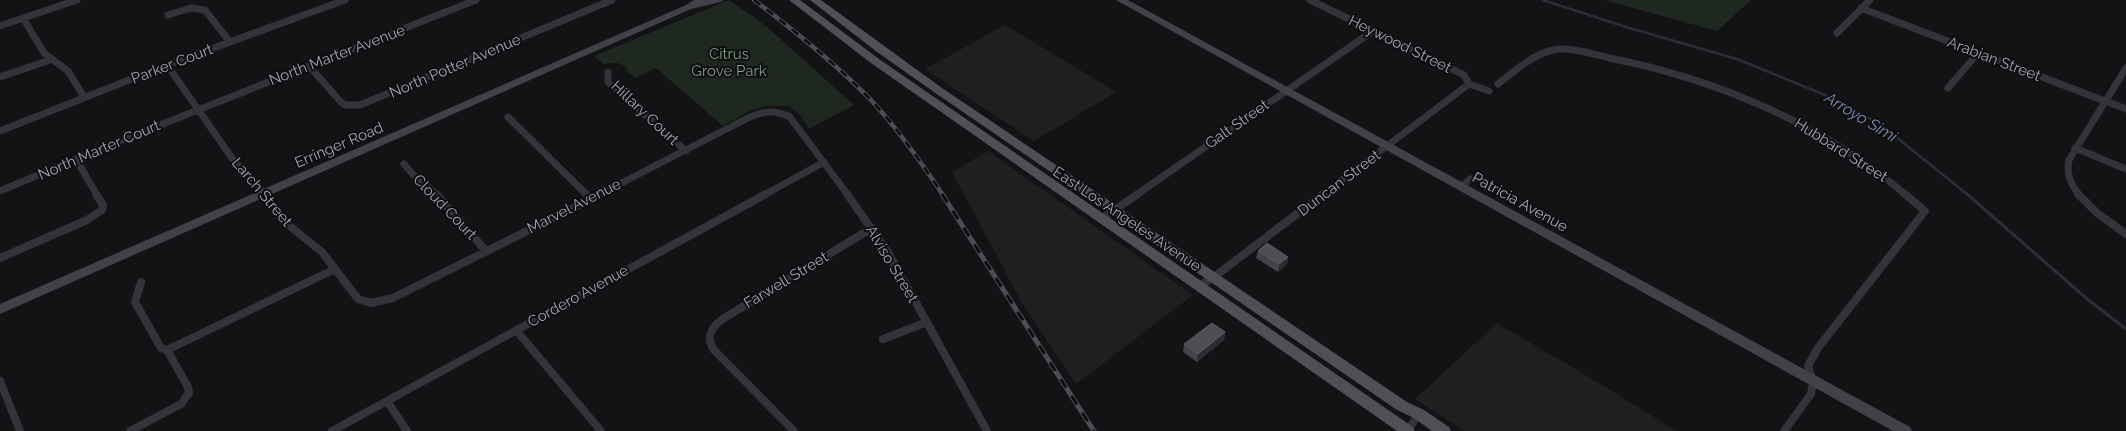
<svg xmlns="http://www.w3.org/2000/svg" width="2126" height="431" viewBox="0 0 2126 431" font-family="Raleway,sans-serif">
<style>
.built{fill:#1f1e21}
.green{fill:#1f2721}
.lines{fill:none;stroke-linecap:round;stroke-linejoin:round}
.stream-far1{stroke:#292e37;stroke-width:2.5}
.stream{stroke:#292e37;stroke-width:3}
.street-far1{stroke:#343339;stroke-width:7}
.street{stroke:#343339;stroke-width:8}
.secondary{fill:#414249;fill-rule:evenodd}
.primary{fill:#504f58;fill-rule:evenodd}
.rail-far1-casing{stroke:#4c4d54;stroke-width:4.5}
.rail-casing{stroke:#4c4d54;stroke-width:5}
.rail-far1{stroke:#0e0d0f;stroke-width:2.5;stroke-dasharray:8;stroke-linecap:butt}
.rail{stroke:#0e0d0f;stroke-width:3;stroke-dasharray:10;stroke-linecap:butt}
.wall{fill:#444349}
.shaded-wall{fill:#2c2b2f}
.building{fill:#4f4e55;stroke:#5c5c64}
.labels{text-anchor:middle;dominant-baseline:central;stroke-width:4;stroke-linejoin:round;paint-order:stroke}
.street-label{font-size:15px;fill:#a4a5b4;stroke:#0e0d0f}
.park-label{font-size:15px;fill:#7b9f86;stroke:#0e0d0f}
.water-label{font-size:16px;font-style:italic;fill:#7b8baf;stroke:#0e0d0f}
</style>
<rect width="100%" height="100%" fill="#131214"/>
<!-- built -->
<path class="built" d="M1005 25 1095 79 1116 92 1034 141 925 69Z
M988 151 1193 295 1076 384 1023 305 952 172Z
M1497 323 1582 373 1677 431H1464L1415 399Z"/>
<!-- green -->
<path class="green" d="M729 0 766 26 854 105 809 129 800 115 789 106H766L750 111 723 126 656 68 635 78 626 71 627 68C619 61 613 63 603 64L594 56Z
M1604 0H1751L1717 31Z"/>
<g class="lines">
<!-- stream-far1 -->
<path class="stream-far1" d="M1543 0 1626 27 1737 59 1825 95 1880 124 1968 195"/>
<!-- stream -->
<path class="stream" d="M1967 194 2086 298 2126 329"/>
<!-- street-far1 -->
<path class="street-far1" d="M1310 0 1464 75 1469 84 1322 195
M1861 8 2126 109
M168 15 191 8 205 10 230 42
M23 18 44 53 68 71 84 97
M0 26 77 0
M1837 33 1870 0
M167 65 234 161 249 175 264 195
M309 66 341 102 345 105H360L612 0
M608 72V82L686 151
M0 77 50 60
M1469 84 1489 91
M1498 84C1514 71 1532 55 1553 50 1567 46 1593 54 1609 58 1716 79 1823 124 1906 195
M1948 88 1978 53
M508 117 587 195
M0 131 167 65 345 0
M2075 148 2126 169
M76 159 97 195
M404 164 417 179 438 195
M1461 187 1470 179
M0 191 112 144 476 0
M598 195 750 117C765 111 773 110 789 116L848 195
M764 195 824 162
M1136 195 1373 31
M2079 195C2071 184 2066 174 2069 160L2126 68"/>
<!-- street -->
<path class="street" d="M263 194 281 219 322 252 358 299 371 303 393 298 601 194
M436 194 486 251
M586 194 590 198
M847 194 889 254 987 431
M2078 194 2097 213 2126 234
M1101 219 1138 194
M0 258 87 220 102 210 103 205 96 194
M1199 286 1214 277 1323 194
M516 330 601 431
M883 339 927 322
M167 350 335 269
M0 381 20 431
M387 401 407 431
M130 431 181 404 189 393 188 387 167 350 161 348 135 302 141 282
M332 431 766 194
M794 431 714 350C706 338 710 329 721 320L872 228
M1407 431 1419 414
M1784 431 1811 394 1813 381 1808 366 1818 348 1925 211 1905 194"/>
<!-- secondary -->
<path class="secondary" d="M694 0H723L721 2 691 9 0 314V304L686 5Z
M1116 0H1128L1910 427 1912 431H1893Z"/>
<!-- primary -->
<path class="primary" d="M789 0H800L879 59 1413 427 1415 431H1397L871 63Z
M810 0H821L942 88 1407 402 1424 410 1449 427 1451 431H1432L1414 418 1397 410 934 92 877 52Z"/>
<!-- rail-far1 casing -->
<g class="rail-far1-casing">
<path id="rail-far1" d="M754 0C795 31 835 63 871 100 898 129 921 162 943 195"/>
</g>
<!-- rail casing -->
<g class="rail-casing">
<path id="rail" d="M942 194 1094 431"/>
</g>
<!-- rail-far1 -->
<use href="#rail-far1" class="rail-far1"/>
<!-- rail -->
<use href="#rail" class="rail"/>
</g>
<!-- wall -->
<path class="wall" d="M1258 251 1288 257 1287 264 1278 272 1256 258Z
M1225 332 1224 340 1197 362 1183 352 1184 344Z"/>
<!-- shaded-wall -->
<path class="shaded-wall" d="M1288 257 1287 264 1278 272 1279 264Z
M1225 332 1224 340 1197 362 1198 354Z"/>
<!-- building -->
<path class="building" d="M1267 243 1288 257 1279 264 1258 251Z
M1212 323 1225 332 1198 354 1184 344Z"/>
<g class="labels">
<!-- street labels -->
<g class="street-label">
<text transform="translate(1400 44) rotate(26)">Heywood Street</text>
<text transform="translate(337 55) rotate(-21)">North Marter Avenue</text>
<text transform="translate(1994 59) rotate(21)">Arabian Street</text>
<text transform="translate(172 64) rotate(-21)">Parker Court</text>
<text transform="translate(455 66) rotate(-23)">North Potter Avenue</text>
<text transform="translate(645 113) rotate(43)">Hillary Court</text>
<text transform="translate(1237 124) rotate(-35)">Galt Street</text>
<text transform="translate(339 145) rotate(-23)">Erringer Road</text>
<text transform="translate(99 150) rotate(-23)">North Marter Court</text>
<text transform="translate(1841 150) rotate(32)">Hubbard Street</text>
<text transform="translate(1339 183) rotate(-37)">Duncan Street</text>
<text transform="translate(262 192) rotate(50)">Larch Street</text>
<text transform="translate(1520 202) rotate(29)">Patricia Avenue</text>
<text transform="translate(574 206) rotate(-27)">Marvel Avenue</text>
<text transform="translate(445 207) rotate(46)">Cloud Court</text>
<text transform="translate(1127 219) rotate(34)">East Los Angeles Avenue</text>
<text transform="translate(892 264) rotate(59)">Alviso Street</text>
<text transform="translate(786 280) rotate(-31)">Farwell Street</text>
<text transform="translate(578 296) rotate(-29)">Cordero Avenue</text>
</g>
<!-- park labels -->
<g class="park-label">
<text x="729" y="54">Citrus<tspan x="729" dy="17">Grove Park</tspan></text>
</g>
<!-- water labels -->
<g class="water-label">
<text transform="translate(1861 117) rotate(31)">Arroyo Simi</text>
</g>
</g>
</svg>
